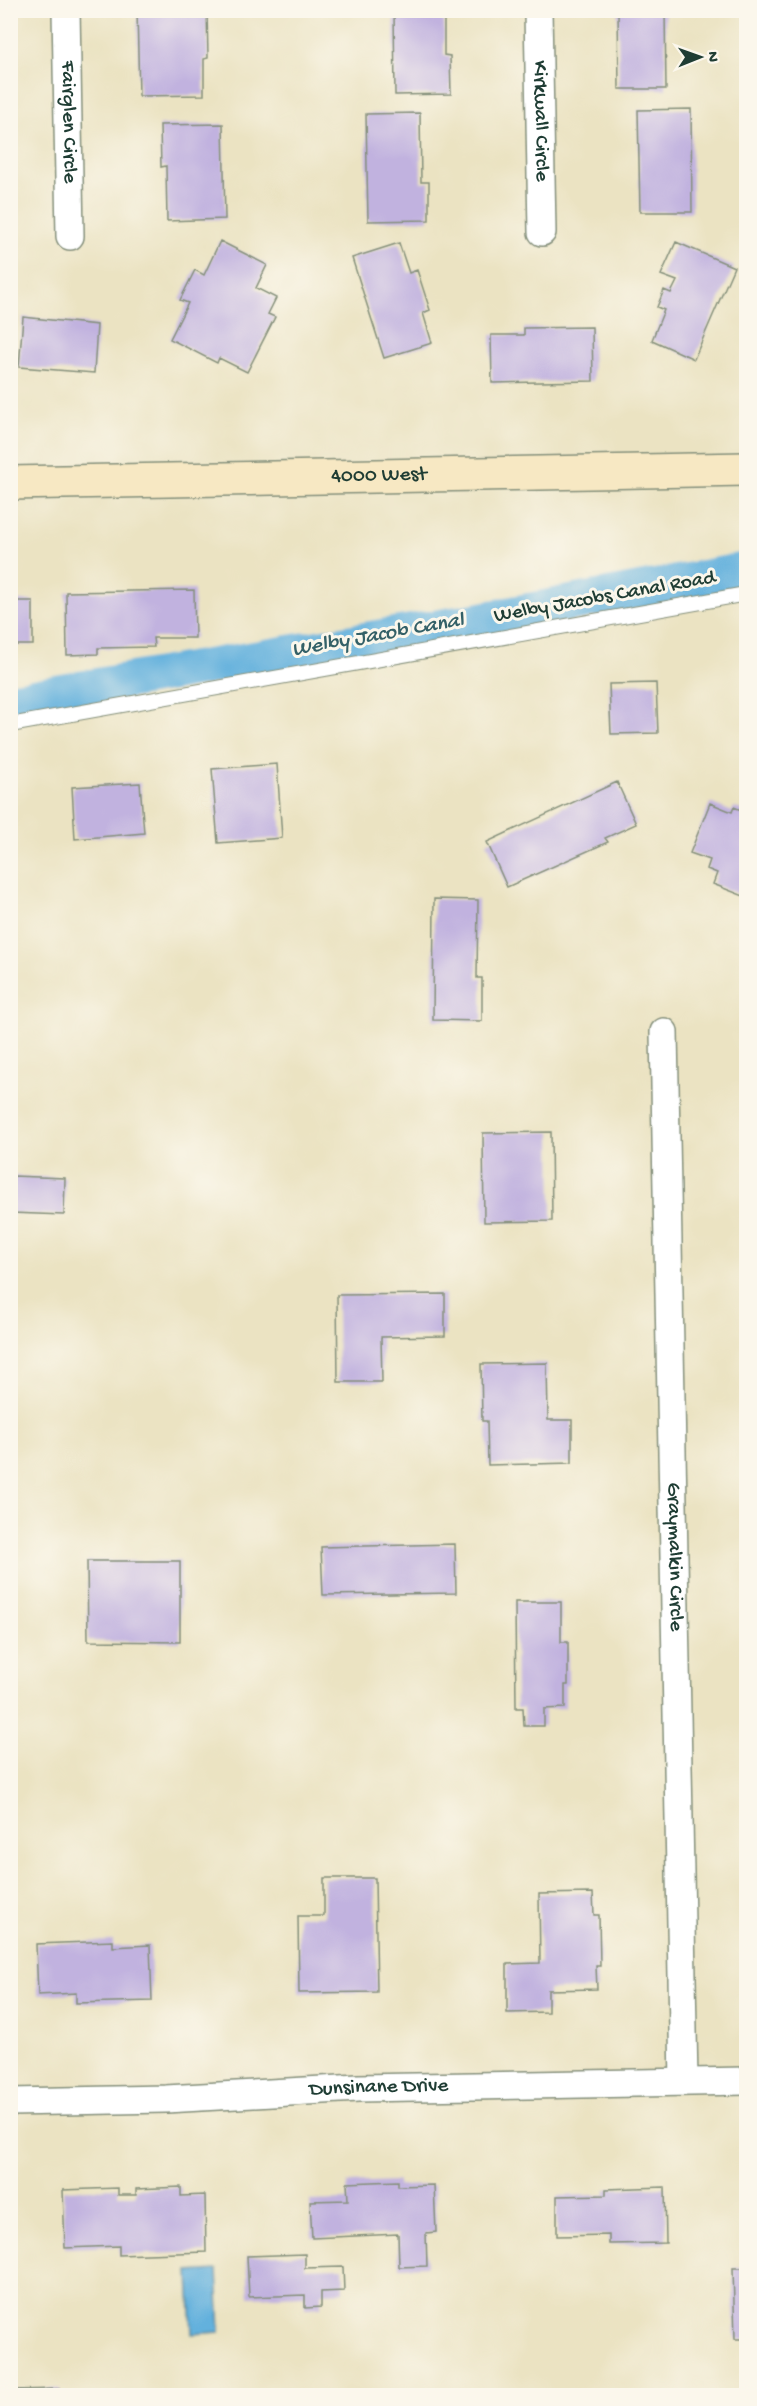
<svg xmlns="http://www.w3.org/2000/svg" width="757" height="2406" viewBox="0 0 757 2406" font-family="'Gochi Hand',sans-serif">
<style>
.water{fill:#63b1dd;stroke:#417788;stroke-width:1.5}
.lines{fill:none;stroke-linecap:round;stroke-linejoin:round}
.canal{stroke:#63b1dd;stroke-width:36}
.building{fill:#c1b2df}
.service-casing{stroke:#85907b;stroke-width:16}
.minor-casing{stroke:#85907b;stroke-width:30}
.secondary-casing{stroke:#85907b;stroke-width:36}
.service{stroke:#fff;stroke-width:14}
.minor{stroke:#fff;stroke-width:27}
.secondary{stroke:#f7e8c3;stroke-width:33}
.labels{text-anchor:middle;dominant-baseline:central;stroke-width:6;stroke-linejoin:round;paint-order:stroke}
.street-label{font-size:21px;fill:#1f3d34;stroke:#fbf7ec}
.water-label{font-size:22px;font-style:italic;fill:#336067;stroke:#fbf7ec}
</style>
<rect width="100%" height="100%" fill="#fbf7ec"/>
<filter id="ink" filterUnits="userSpaceOnUse"><feTurbulence type="fractalNoise" baseFrequency=".0167" numOctaves="2"/><feDisplacementMap in="SourceGraphic" scale="12" xChannelSelector="R" yChannelSelector="G"/><feConvolveMatrix kernelMatrix="1 2 1 2 8 2 1 2 1" color-interpolation-filters="sRGB"/></filter>
<filter id="wash" filterUnits="userSpaceOnUse"><feTurbulence type="fractalNoise" baseFrequency=".008" numOctaves="4" result="noise"/><feDisplacementMap in="SourceGraphic" scale="24" xChannelSelector="R" yChannelSelector="G"/><feGaussianBlur stdDeviation="1.35" result="paint"/><feColorMatrix in="noise" values="0 0 0 0 0 0 0 0 0 0 0 0 0 0 0 0 0 1.4 0 .05"/><feComposite in="paint" operator="in"/></filter>
<g filter="url(#wash)">
<rect width="100%" height="100%" fill="#ebe3c2"/>
<!-- water -->
<path class="water" d="M217 2270 220 2332 192 2334 189 2272Z"/>
<g class="lines">
<!-- canal -->
<path class="canal" d="M10 701 481 620 746 570"/>
</g>
<g id="blocks">
<!-- building -->
<path class="building" d="M137 10H207L208 58 204 59V95L139 96Z
M394 10H444V55L450 56 451 94 395 95Z
M618 10H665L666 89H619Z
M691 109 692 212H640L638 110Z
M420 113 421 182H429V220L368 221 366 114Z
M223 124 225 219 167 221 166 166 161 167 160 125Z
M220 241 267 265 256 288 276 298 268 314 275 317 247 372 219 358 217 363 170 339 188 303 180 300 195 270 204 275Z
M676 242 734 267 694 359 652 340 664 310 657 307 664 290 671 293 677 281 661 275Z
M399 243 409 273 417 270 430 310 423 313 432 343 384 358 352 258Z
M23 317 97 325 94 373 19 367Z
M592 327 593 381 492 383 491 335H524V328Z
M194 590 195 638H153L154 647 98 648V654L67 655 66 592Z
M10 601H33V645H10Z
M656 683 658 733 611 734 609 684Z
M277 764 282 838 218 843 212 769Z
M617 782 636 824 605 838 608 842 507 887 487 842Z
M140 783 144 833 75 839 72 787Z
M710 803 732 812 734 807 746 812V897L713 884 717 873 707 869 710 860 690 853Z
M434 899 478 900 477 978H482V1021L433 1020Z
M551 1132 552 1221 484 1222 483 1133Z
M12 1176 65 1178 64 1215 11 1213Z
M445 1294V1336L381 1337 382 1382H338L337 1295Z
M547 1363 548 1420H572V1463L488 1465 487 1421H482L481 1364Z
M455 1544 456 1593 323 1595 321 1547Z
M87 1561H180V1642L88 1641Z
M515 1602H561V1642H568V1685H565V1708L544 1709V1726H524L523 1708H516Z
M324 1878H375L377 1992 299 1993 298 1916H324Z
M593 1893 594 1915H599L600 1966H596L597 1989 548 1990V2012L507 2013V1964L540 1963 539 1894Z
M113 1941V1947L150 1945 152 2001 76 2003V1993L38 1995 36 1944Z
M398 2181V2186L434 2185 436 2232 426 2233 427 2266 399 2267 398 2234 312 2238 310 2201 348 2200 347 2183Z
M181 2187V2196L205 2195 206 2252 119 2255V2246L65 2248 63 2190 118 2188V2195H136V2189Z
M665 2187 666 2243 609 2244V2235L557 2236V2196L606 2195V2189Z
M305 2254V2268L343 2267 344 2291 321 2292V2307L305 2308V2295L249 2297 247 2256Z
M733 2268H746V2339H735Z
M60 2389V2396H10V2390Z"/>
</g>
</g>
<g filter="url(#ink)">
<use href="#blocks" fill-opacity="0" stroke="#85907b" stroke-width="1.5"/>
<g class="lines">
<!-- service casing -->
<g class="service-casing">
<path id="service" d="M10 725 746 594"/>
</g>
<!-- minor casing -->
<g class="minor-casing">
<g id="minor">
<path id="s1" d="M66 10 70 236"/>
<path id="s2" d="M538 10 542 232"/>
<path id="s3" d="M664 1032 684 2082"/>
<path id="s4" d="M10 2102 166 2099 358 2088 746 2081"/>
</g>
</g>
<!-- secondary casing -->
<g class="secondary-casing">
<g id="secondary">
<path id="s5" d="M10 483 746 469"/>
</g>
</g>
<!-- service -->
<use href="#service" class="service"/>
<!-- minor -->
<use href="#minor" class="minor"/>
<!-- secondary -->
<use href="#secondary" class="secondary"/>
</g>
</g>
<g class="labels">
<!-- street labels -->
<g class="street-label">
<text stroke="none"><textPath href="#s2" startOffset="111">Kirkwall Circle</textPath></text>
<text stroke="none"><textPath href="#s1" startOffset="112">Fairglen Circle</textPath></text>
<text stroke="none"><textPath href="#s5" startOffset="369">4000 West</textPath></text>
<text transform="translate(605 598) rotate(-10)">Welby Jacobs Canal Road</text>
<text stroke="none"><textPath href="#s3" startOffset="525">Graymalkin Circle</textPath></text>
<text stroke="none"><textPath href="#s4" startOffset="369">Dunsinane Drive</textPath></text>
</g>
<!-- water labels -->
<g class="water-label">
<text transform="translate(378 636) rotate(-10)">Welby Jacob Canal</text>
</g>
</g>
<!-- margin -->
<rect width="757" height="2406" fill="none" stroke="#fbf7ec" stroke-width="36"/>
<!-- north arrow -->
<g transform="translate(700 57) rotate(89)" stroke="#fbf7ec" stroke-width="4.5" paint-order="stroke">
<path d="M0-4.5L10 22L0 15L-10 22Z" fill="#1f3d34"/>
<text y="-9" font-size="16" font-weight="bold" text-anchor="middle" fill="#1f3d34">N</text>
</g>
</svg>
